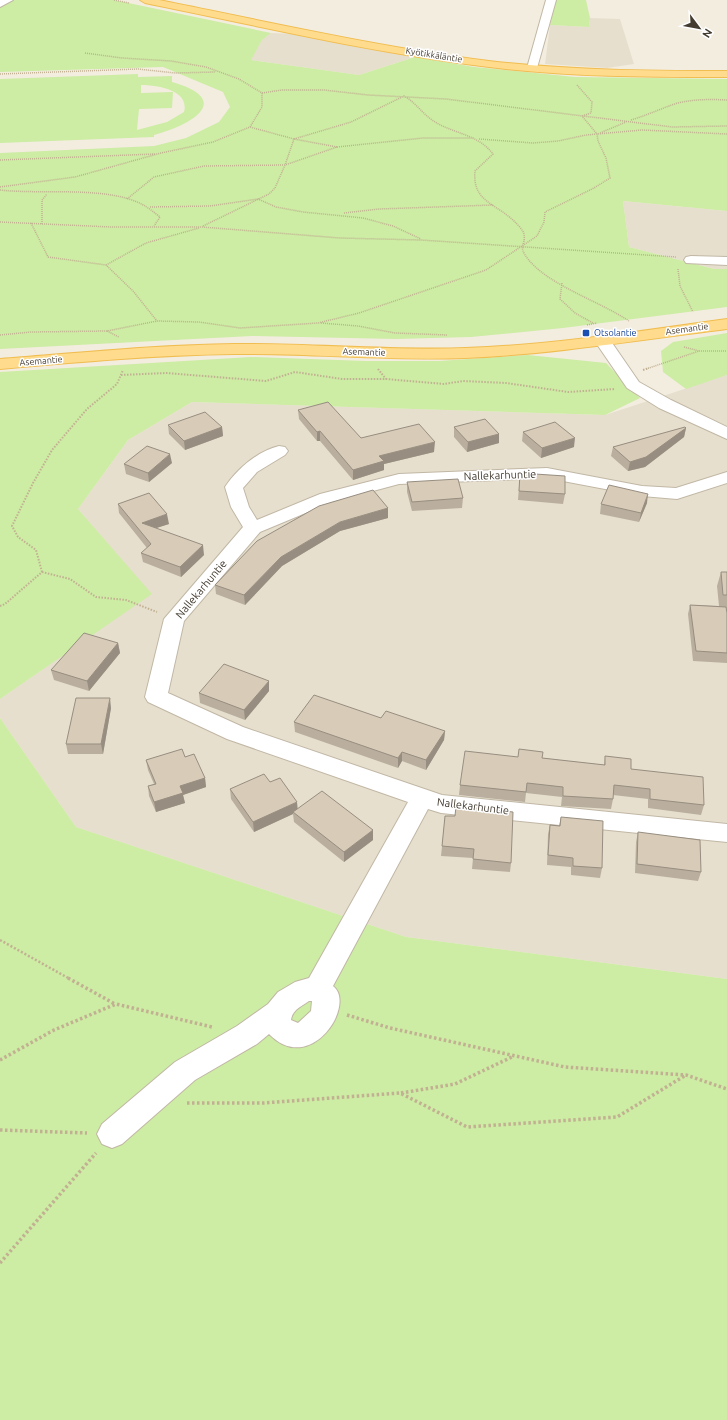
<svg xmlns="http://www.w3.org/2000/svg" width="727" height="1420" viewBox="0 0 727 1420" font-family="Ubuntu,sans-serif">
<style>
.residential{fill:#e7dfce}
.green{fill:#cdeca4;fill-rule:evenodd}
.lines{fill:none;stroke-linecap:round;stroke-linejoin:round}
.minor-casing{stroke:#c1b7a5;stroke-width:2}
.major-casing{stroke:#f0bd51;stroke-width:2}
.path-far3{stroke:#c2b092;stroke-width:1.5;stroke-dasharray:1 1;stroke-linecap:butt}
.path-far2{stroke:#c2b092;stroke-width:2;stroke-dasharray:1.5 1.5;stroke-linecap:butt}
.path-far1{stroke:#c2b092;stroke-width:2.5;stroke-dasharray:2 2;stroke-linecap:butt}
.path{stroke:#c2b092;stroke-width:3.5;stroke-dasharray:2.5 2.5;stroke-linecap:butt}
.minor{fill:#fff;fill-rule:evenodd}
.major{fill:#ffdc8d;fill-rule:evenodd}
.wall{fill:#baaf9e}
.shaded-wall{fill:#978e81}
.building{fill:#d8cbb8;stroke:#978e81}
.transit-dot{fill:#1a4fb4;stroke:#fff;stroke-width:1.5}
.labels{text-anchor:middle;dominant-baseline:central;stroke-width:3;stroke-linejoin:round;paint-order:stroke}
.far-street-label{font-size:9px;fill:#443c31;stroke:#fff}
.far-transit-label{font-size:9px;fill:#164399;stroke:#fff;text-anchor:start}
.street-label{font-size:11px;fill:#443c31;stroke:#fff}
</style>
<rect width="100%" height="100%" fill="#f3ede0"/>
<!-- residential -->
<path class="residential" d="M590 18 620 19 634 64 607 68 545 64 550 25 589 27Z
M271 33 297 34 415 57 359 75 250 60 262 40Z
M623 201 727 211V269H714L629 247Z
M727 375V979L406 937 76 827 0 718V699L151 594 78 509 128 440 192 402 605 415Z"/>
<!-- green -->
<path class="green" d="M8 0H114L271 33 262 40 251 60 359 75 415 57 474 67 575 77 727 79V211L623 201 629 247 714 269H727V307L563 328 471 337 396 339 252 336 0 349V153L154 146 186 138 219 122 230 107 223 92 163 67 0 72V4Z
M556 0H586L590 18 589 27 550 25Z
M138 74V77L172 76V82C235 100 191 125 154 135V137L0 143V79ZM141 85C157 85 190 90 184 112L167 122 137 130 139 109 172 108 173 92 141 93Z
M727 333V375L686 389 663 372 661 351 673 342Z
M528 355 606 363 640 398 605 415 192 402 128 440 78 509 152 594 0 699V372L251 357 366 361H439Z
M0 718 76 827 406 937 727 979V1420H0Z"/>
<g class="lines">
<!-- minor casing -->
<g class="minor-casing">
<path id="minor" d="M0 0H13L0 7Z
M546 0H556L537 68 532 71 527 68Z
M691 256 727 257V265L686 263 684 260 686 257Z
M602 335 608 337 639 382 671 400 727 427V439L659 408 627 388 594 340 596 337Z
M279 446 285 447 288 451 285 455 257 472 243 488 249 507 257 520 320 494 399 474 547 468 642 486 676 488 727 472V483L677 499 642 496 547 478 399 484 332 502 260 532 184 621 168 693 243 727 442 795 727 824V842L441 813 428 809 333 986C357 1004 311 1077 269 1034L257 1044 195 1080 122 1144 112 1148 102 1144 97 1134 102 1124 175 1062 237 1026 268 1004 278 992 295 982 309 978 408 802 227 739 148 702 145 697 164 619 243 527 231 507 225 487C237 469 258 451 279 446ZM309 1001H312L311 1011 298 1023 291 1020C292 1010 302 1006 309 1001Z"/>
</g>
<!-- major casing -->
<g class="major-casing">
<path id="major" d="M140 0H159C269 22 378 47 489 61 568 70 648 71 727 71V77C648 77 568 77 489 67 373 53 259 26 145 3Z
M727 319V329C640 340 553 354 465 358 388 361 311 353 234 354 156 355 78 362 0 369V359C78 353 156 345 234 344 311 343 388 351 465 348 553 345 640 331 727 319Z"/>
</g>
<!-- path-far3 -->
<path class="path-far3" d="M114 0 129 3
M85 53 122 58 171 61 206 67 239 79 262 93 282 90H324L368 95 446 99 672 127 727 126
M0 74 138 69 175 73 215 72
M577 85 592 102 591 113 582 116
M631 120C644 116 656 111 669 106 686 99 709 99 727 100
M600 133 626 122
M294 139 351 122 404 96C415 102 422 113 432 120 452 134 477 133 493 154L475 171C472 202 496 203 515 222 518 225 523 230 524 234 526 246 517 245 528 259 548 285 601 302 629 321
M479 139 533 143 558 141 586 135 642 130 727 134
M337 147 423 138H474
M0 160 155 154
M0 187 75 177 161 153 213 142 250 127 262 107V93
M0 190C42 195 110 185 145 206 150 209 155 213 160 217L154 226
M127 199 154 177 204 166 285 165 294 139
M150 207 210 206 258 199 276 207 303 212 363 218 393 226 421 239
M344 213 379 209 493 205
M0 222 111 227H202L340 238 421 240 676 257
M31 223 48 257 106 265 133 291 157 321
M42 224V200L47 194
M203 226 269 194 275 188 285 165 337 147 294 139 250 127
M106 265 146 243 199 228
M678 269 680 286 693 312
M562 283 560 299 575 313 593 323
M321 323 358 326 395 333 447 335
M587 325 597 323
M107 331 119 337
M0 335 31 332 107 331 157 321 199 322 240 328 318 323 359 313 486 270 537 236 544 222 545 212 594 188 610 178 606 158 598 141 597 134 582 116
M684 347 699 351
M646 369 699 351H727"/>
<!-- path-far2 -->
<path class="path-far2" d="M378 369 386 379
M643 370 649 368
M121 375 166 373 266 381 295 372 342 379H386L444 384 463 381 506 383 568 392 615 389
M42 572 36 550 18 537 12 526 33 483 52 450 87 409 117 384 123 370
M42 572 70 579 96 597 126 600 157 612
M0 606 5 604 42 572"/>
<!-- path-far1 -->
<path class="path-far1" d="M0 940 70 979"/>
<!-- path -->
<path class="path" d="M68 978 115 1004
M347 1015 390 1028 565 1067 686 1075 727 1089
M0 1060 54 1030 116 1004 212 1027
M401 1093 455 1084 514 1056
M187 1103H263L400 1093 467 1127 617 1117 686 1075
M0 1130 87 1133
M0 1263 96 1153"/>
<!-- minor -->
<use href="#minor" class="minor"/>
<!-- major -->
<use href="#major" class="major"/>
</g>
<!-- wall -->
<path class="wall" d="M298 410 361 438 434 452 384 464V470L353 480 320 441H317L299 419Z
M168 425 222 427 223 436 185 450 169 434Z
M454 427 499 434V443L467 452 454 437Z
M686 428 684 437 645 467 628 471 611 456 613 447Z
M523 432 574 447 541 458 522 441Z
M172 463 149 482 126 474 124 464Z
M520 473 565 494 563 504 518 500Z
M407 482 463 498 462 508 412 511 407 492Z
M647 503 639 522 600 514 601 504Z
M118 504 169 524 156 528 204 555 181 577 143 562 141 553 147 548 119 513Z
M388 508V518L340 531 282 566 245 605 216 594 215 585Z
M721 572H727V663L693 661 688 614 690 605 719 606 717 586Z
M118 643 120 653 89 691 54 680 51 670Z
M269 681V691L245 720 200 703 199 693Z
M111 708 103 754H68L66 744Z
M381 718 445 731 444 740 426 770 402 761 398 768 295 732 294 722Z
M605 756 704 805 701 815 648 808V799L613 795V799L611 809 561 806 562 797 526 793 525 802 459 795 460 785 518 757 542 758 604 765Z
M185 757 205 778 206 787 183 795 185 803 156 812 149 796 148 786 154 784 148 770 146 760Z
M270 782 298 809 373 830V840L344 862 294 822 293 814 254 832 231 799 230 789Z
M445 816 511 863 510 872 472 869 473 858 441 856Z
M561 817 602 868 600 878 571 875V867L547 865 548 834 550 825 559 826Z
M638 832 701 872 698 881 635 873 636 842Z"/>
<!-- shaded-wall -->
<path class="shaded-wall" d="M222 427 223 436 185 450 184 441Z
M686 428 684 437 645 467 628 471 630 462Z
M320 431V441H317V432Z
M499 434V443L467 452 468 442Z
M575 438 574 447 541 458 542 448Z
M435 442 434 452 384 464V470L353 480V470L379 456Z
M170 454 172 463 149 482 148 473Z
M648 494 647 503 639 522 641 513Z
M388 508V518L340 531 282 566 245 605 244 595 281 557 340 522Z
M167 514 169 524 144 532 142 523Z
M203 545 204 555 181 577 180 567Z
M118 643 120 653 89 691 87 681Z
M269 681V691L245 720 244 710Z
M110 698 111 708 103 754 101 744Z
M445 731 444 740 426 770V760Z
M402 752V761L398 768V758Z
M205 778 206 787 183 795 185 803 156 812 154 802 180 786Z
M297 802 298 812H293V814L254 832 253 822Z
M373 830V840L344 862V852Z"/>
<!-- building -->
<path class="building" d="M328 402 361 438 419 424 435 442 379 456 384 461 353 470 320 431 317 432 298 410Z
M205 412 222 427 184 441 168 425Z
M485 419 499 434 468 442 454 427Z
M555 422 575 438 542 448 523 432Z
M685 427 686 428 646 457 630 462 613 447Z
M147 446 170 454 148 473 124 464Z
M520 473 565 476V494L519 491Z
M458 479 463 498 412 502 407 482Z
M609 485 648 494 641 513 601 504Z
M373 490 388 508 340 522 281 557 244 595 215 585 257 541 319 506Z
M149 493 167 514 142 523 203 545 180 567 141 553 151 544 118 504Z
M721 572H727V595H723Z
M690 605 726 607 727 613V653L696 651Z
M84 633 118 643 87 681 51 670Z
M224 664 269 681 244 710 199 693Z
M314 695 381 718 386 711 445 731 426 760 402 752 398 758 294 722Z
M76 698H110L101 744H66Z
M182 749 185 757 194 754 205 778 180 786 183 793 154 802 148 786 156 784 146 760Z
M519 749 543 752 542 758 605 765V756L631 759V769L703 777 704 805 650 799V789L614 785 613 799 563 796V787L527 783 526 792 460 785 465 751 518 757Z
M264 774 270 782 280 778 297 802 253 822 230 789Z
M322 791 373 830 344 852 293 812Z
M456 806 513 812 511 863 473 859 474 849 442 846 445 816H455Z
M561 817 603 821 602 868 573 866V858L548 855 550 825 560 826Z
M638 832 700 840 701 872 637 864Z"/>
<!-- markers -->
<rect class="transit-dot" x="582" y="329" width="8" height="8" rx="2"/>
<g class="labels">
<!-- far-street labels -->
<g class="far-street-label">
<text transform="translate(434 55) rotate(9)">Kyötikkäläntie</text>
<text transform="translate(687 329) rotate(-8)">Asemantie</text>
<text transform="translate(364 352) rotate(2)">Asemantie</text>
<text transform="translate(41 361) rotate(-5)">Asemantie</text>
</g>
<!-- far-transit labels -->
<g class="far-transit-label">
<text x="594" y="333">Otsolantie</text>
</g>
<!-- street labels -->
<g class="street-label">
<text transform="translate(500 475) rotate(-2)">Nallekarhuntie</text>
<text transform="translate(201 589) rotate(-50)">Nallekarhuntie</text>
<text transform="translate(473 806) rotate(7)">Nallekarhuntie</text>
</g>
</g>
<!-- north arrow -->
<g transform="translate(699 28) rotate(122)" stroke="#ffffff" stroke-width="3" paint-order="stroke">
<path d="M0-3L7 15L0 10L-7 15Z" fill="#443c31"/>
<text y="-6" font-size="11" font-weight="bold" text-anchor="middle" fill="#443c31">N</text>
</g>
</svg>
